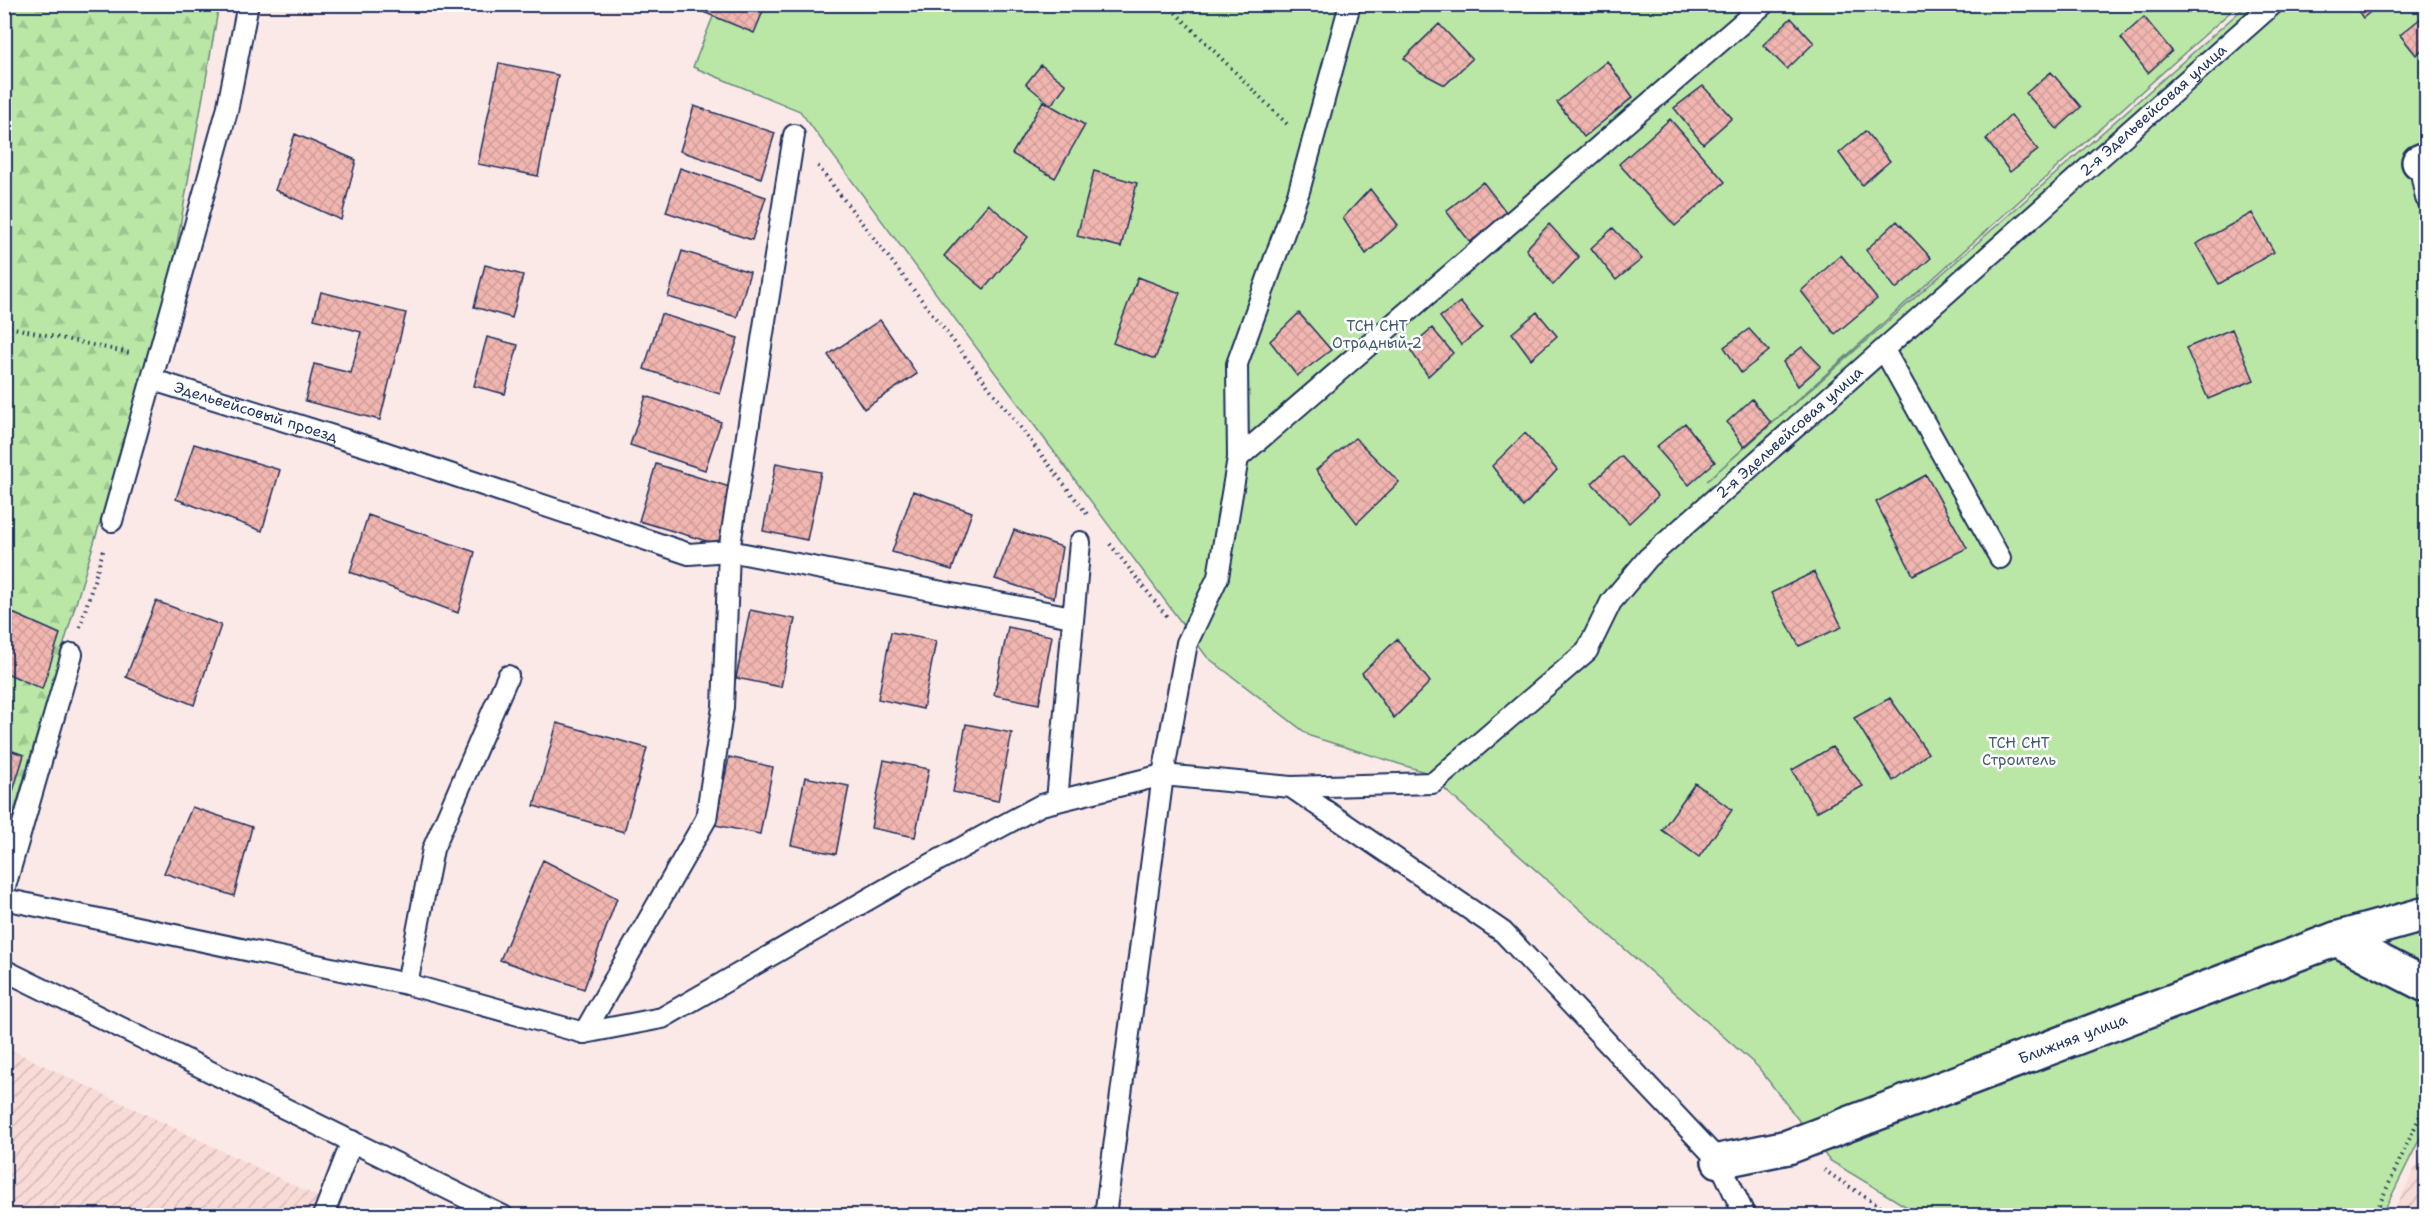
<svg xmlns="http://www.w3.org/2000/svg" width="2431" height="1220" viewBox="0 0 2431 1220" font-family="'Shantell Sans',sans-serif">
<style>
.industrial{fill:url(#industrial-furrows)}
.forest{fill:url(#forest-firs);stroke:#6a8b82;stroke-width:1.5}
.garden{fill:#bae7a5;stroke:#6a8b82;stroke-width:1.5}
.building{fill:url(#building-cross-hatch);stroke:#1b2f5e;stroke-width:1.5}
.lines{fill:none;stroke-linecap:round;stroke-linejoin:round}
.lane-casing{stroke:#1b2f5e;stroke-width:24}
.street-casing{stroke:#1b2f5e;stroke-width:38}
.path{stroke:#1b2f5e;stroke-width:4;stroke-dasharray:1.5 4.5;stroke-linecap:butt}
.lane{stroke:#fff;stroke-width:20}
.street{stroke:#fff;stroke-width:33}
.labels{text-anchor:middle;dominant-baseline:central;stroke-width:5;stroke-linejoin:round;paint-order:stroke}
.street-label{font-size:15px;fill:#1b2f5e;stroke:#fff}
.park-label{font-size:15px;fill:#435d70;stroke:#fff}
</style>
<defs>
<pattern id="industrial-furrows" width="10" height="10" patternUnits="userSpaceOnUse" patternTransform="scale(1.5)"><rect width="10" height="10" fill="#f8dad6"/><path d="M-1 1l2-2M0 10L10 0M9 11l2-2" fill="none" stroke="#d4bbba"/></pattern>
<pattern id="forest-firs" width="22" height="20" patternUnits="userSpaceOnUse" patternTransform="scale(1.5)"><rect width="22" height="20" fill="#bae7a5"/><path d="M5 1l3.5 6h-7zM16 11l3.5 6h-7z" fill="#9fc690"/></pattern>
<pattern id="building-cross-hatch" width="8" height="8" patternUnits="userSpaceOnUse" patternTransform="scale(1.5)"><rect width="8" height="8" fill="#f2b6b0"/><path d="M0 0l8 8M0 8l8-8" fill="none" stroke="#cf9d9a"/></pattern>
</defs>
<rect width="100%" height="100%" fill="#fbe9e7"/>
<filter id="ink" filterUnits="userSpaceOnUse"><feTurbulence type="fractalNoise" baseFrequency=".0167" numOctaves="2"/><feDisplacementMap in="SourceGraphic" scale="12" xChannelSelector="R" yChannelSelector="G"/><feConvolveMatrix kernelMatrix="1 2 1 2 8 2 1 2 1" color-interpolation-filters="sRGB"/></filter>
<g filter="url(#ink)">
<!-- industrial -->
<path class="industrial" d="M5 1047 356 1215H5Z
M2426 1147V1215H2392Z"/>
<!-- forest -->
<path class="forest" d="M5 5H219L153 380 126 435 5 842Z"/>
<!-- garden -->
<path class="garden" d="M718 4 2238 5 1707 481 2247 5H2426V1126L2382 1215H1920L1829 1160 1758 1067 1425 772 1310 736 1207 657 800 111 693 67Z"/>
<!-- building -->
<path class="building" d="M690 4H766L754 33 689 6Z
M2353 4H2380L2363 18Z
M2426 14V46L2416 55 2400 35Z
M2144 17 2172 51 2148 73 2121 38Z
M1791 18 1814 43 1787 69 1763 45Z
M1439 24 1472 59 1445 85 1418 71 1404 58Z
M1607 61 1633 97 1584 137 1557 102Z
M499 63 558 75 538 176 478 164Z
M1041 65 1066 85 1051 105 1026 84Z
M2051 72 2081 107 2057 129 2026 93Z
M1703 86 1732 118 1703 144 1674 108Z
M1043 101 1085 125 1055 178 1012 154Z
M694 106 775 133 761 178 680 151Z
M2011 115 2038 150 2010 172 1986 139Z
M1670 119 1725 182 1675 226 1619 164Z
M1865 131 1890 161 1862 185 1839 153Z
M295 134 356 160 341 220 275 190Z
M680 168 766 197 752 240 666 212Z
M1094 171 1137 183 1121 247 1077 236Z
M1483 182 1507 213 1470 242 1446 211Z
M1370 189 1398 225 1366 254 1343 218Z
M988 204 1028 237 984 289 944 256Z
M2252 213 2274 252 2219 284 2196 244Z
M1897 221 1931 258 1896 289 1866 250Z
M1549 224 1579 257 1553 285 1526 249Z
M1613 228 1642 259 1616 280 1591 248Z
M682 251 750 272 737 317 668 297Z
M1841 255 1877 299 1835 334 1801 291Z
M485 265 523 275 512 318 474 307Z
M1138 277 1180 293 1155 359 1113 343Z
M321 292 406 313 380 420 305 401 314 364 351 373 361 332 314 319Z
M1460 302 1482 328 1461 345 1440 317Z
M1537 312 1557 336 1531 359 1512 333Z
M1299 313 1331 350 1297 376 1270 341Z
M661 314 738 338 720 394 644 369Z
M880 320 917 374 864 409 828 355Z
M1432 328 1453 353 1428 376 1409 348Z
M1749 329 1769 351 1741 373 1724 347Z
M2232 329 2254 380 2208 399 2186 348Z
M487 337 518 345 505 394 474 386Z
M1802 347 1821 366 1798 386 1783 362Z
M646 396 721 422 705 470 630 445Z
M1752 399 1771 423 1744 447 1727 422Z
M1685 423 1715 462 1689 485 1656 447Z
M1525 433 1557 470 1523 507 1492 466Z
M1355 438 1399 482 1357 523 1316 470Z
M194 444 280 470 262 531 176 499Z
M1621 456 1658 496 1629 523 1592 483Z
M776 463 821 472 807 540 763 531Z
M656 464 736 489 720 545 639 521Z
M1926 475 1967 548 1913 575 1876 502Z
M913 491 972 512 952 570 892 552Z
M368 515 475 552 458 613 350 572Z
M1014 530 1062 547 1054 598 995 579Z
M1814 572 1842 627 1799 646 1771 593Z
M156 601 221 625 194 705 126 677Z
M6 610 60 634 42 689 4 672Z
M750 610 795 619 781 687 736 678Z
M1008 627 1052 636 1039 704 994 695Z
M891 632 936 641 923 709 878 699Z
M1397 639 1430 682 1394 718 1362 673Z
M1890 698 1928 753 1893 781 1854 718Z
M557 723 647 748 624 832 534 806Z
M966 724 1012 733 998 801 953 792Z
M1832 747 1863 786 1816 812 1792 770Z
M4 748 24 755 7 811 4 810Z
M729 757 773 767 760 834 715 825Z
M884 760 929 769 915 837 871 828Z
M805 777 849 786 836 854 791 845Z
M1695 783 1732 810 1699 857 1662 830Z
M192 807 252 827 234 896 164 873Z
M543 860 617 898 584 989 500 960Z"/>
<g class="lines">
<!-- lane casing -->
<g class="lane-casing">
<g id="lane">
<path d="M2419 162 2426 198"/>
<path d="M1884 350 2000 558"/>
<path id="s1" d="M153 380 378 450 689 554 729 551 1072 617"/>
<path d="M1238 458 1764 4"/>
<path d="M112 521 227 111 248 4"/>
<path id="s2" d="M1291 787 1433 783 1587 651 1611 602 1648 558 2273 4"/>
<path d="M1057 801 1080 542"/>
<path d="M4 890 72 654"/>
<path d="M4 899 407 984 584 1033 662 1018 900 881 1041 805 1163 775 1291 787 1503 932 1719 1161 1745 1216"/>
<path d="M4 970 503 1216"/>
<path d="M407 984 433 849 508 676"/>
<path d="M584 1033 706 819 723 707 729 551 794 135"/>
<path d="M323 1216 352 1141"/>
<path d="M1105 1216 1163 775 1187 643 1218 577 1238 458 1237 364 1299 191 1350 4"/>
</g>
</g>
<!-- street casing -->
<g class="street-casing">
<g id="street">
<path d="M2419 162 2426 159"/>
<path d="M2336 939 2426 985"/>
<path id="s3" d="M1719 1161 1788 1147 2336 939 2426 914"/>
</g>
</g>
<!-- path -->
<path class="path" d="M1167 4 1288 125
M818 166 1087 514
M4 326 130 353
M1110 544 1168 618
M80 627 104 548
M1824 1170 1894 1216
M2374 1216 2426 1103"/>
<!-- lane -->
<use href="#lane" class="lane"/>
<!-- street -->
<use href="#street" class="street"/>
</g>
</g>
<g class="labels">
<!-- street labels -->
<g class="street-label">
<text stroke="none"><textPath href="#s2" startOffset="1132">2-я Эдельвейсовая улица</textPath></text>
<text stroke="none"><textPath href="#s1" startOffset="108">Эдельвейсовый проезд</textPath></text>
<text stroke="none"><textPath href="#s2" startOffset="646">2-я Эдельвейсовая улица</textPath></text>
<text stroke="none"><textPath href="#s3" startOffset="375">Ближняя улица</textPath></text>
</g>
<!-- park labels -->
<g class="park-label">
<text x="1377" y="326">ТСН СНТ<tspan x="1377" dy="17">Отрадный-2</tspan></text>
<text x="2019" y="743">ТСН СНТ<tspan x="2019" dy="17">Строитель</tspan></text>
</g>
</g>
<!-- margin -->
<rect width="2431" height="1220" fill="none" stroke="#fff" stroke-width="24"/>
<rect x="12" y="12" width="2407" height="1196" fill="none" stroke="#1b2f5e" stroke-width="2" filter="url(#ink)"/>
</svg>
